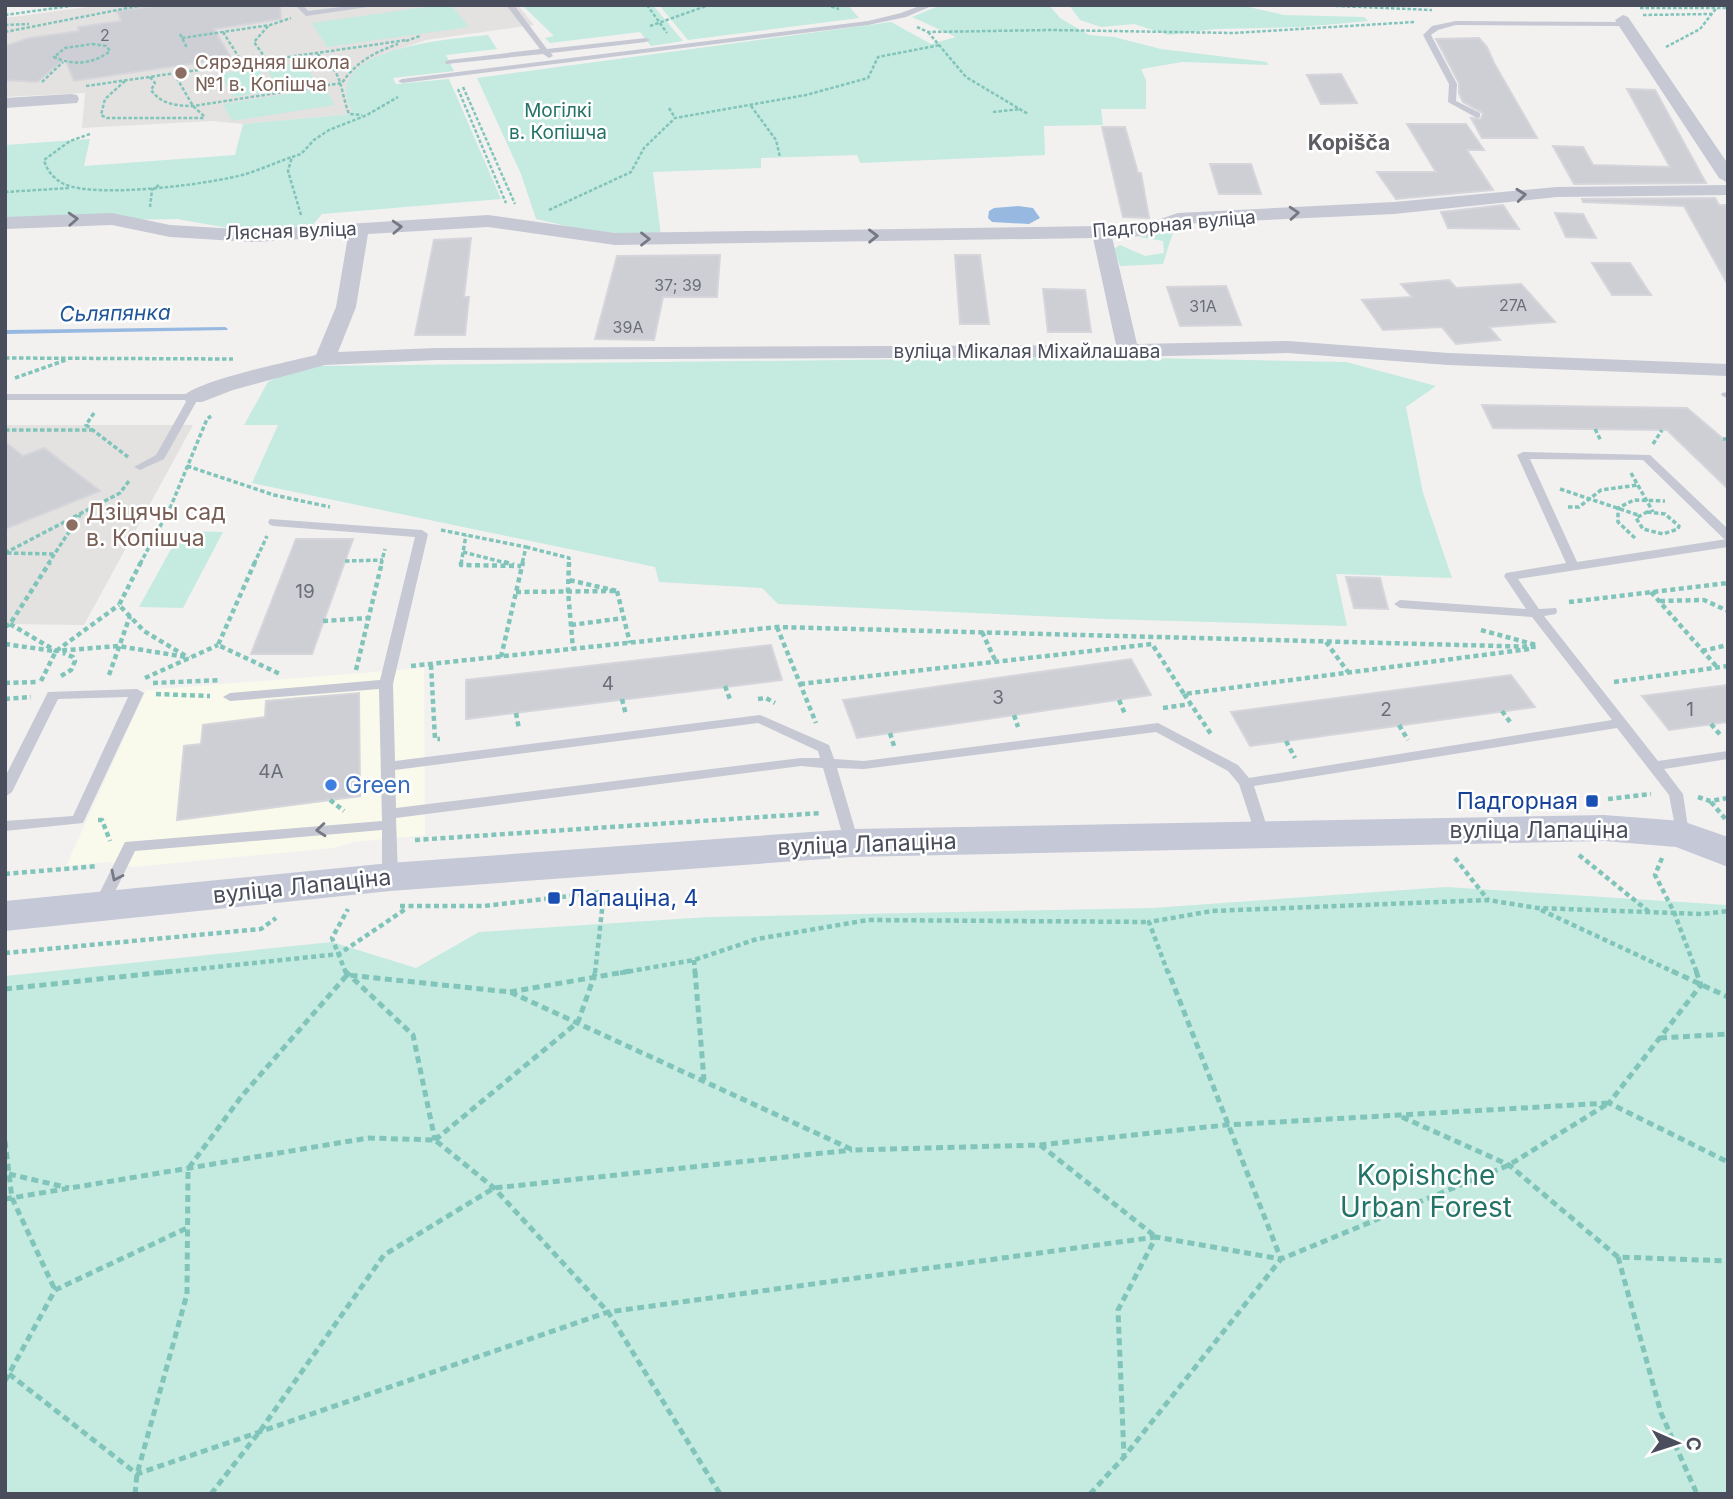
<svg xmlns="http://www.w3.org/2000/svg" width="1733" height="1499" viewBox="0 0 1733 1499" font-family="Inter,sans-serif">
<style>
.commercial{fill:#f9faec}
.education{fill:#e3e2e1}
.green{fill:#c5eae0}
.water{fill:#97b9e1}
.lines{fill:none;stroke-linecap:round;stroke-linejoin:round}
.stream{fill:#97b9e1;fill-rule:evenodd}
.building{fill:#cecfd4;stroke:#d5d5db;stroke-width:2}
.path-far3{stroke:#81c4ba;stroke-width:2.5;stroke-dasharray:3.5 2;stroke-linecap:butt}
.path-far2{stroke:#81c4ba;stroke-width:3.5;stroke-dasharray:4.5 2.5;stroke-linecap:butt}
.path-far1{stroke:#81c4ba;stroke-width:4.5;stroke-dasharray:5 3.5;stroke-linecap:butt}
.path{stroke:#81c4ba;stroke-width:5;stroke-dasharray:7 4.5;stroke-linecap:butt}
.service{fill:#c6c8d3;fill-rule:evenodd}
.minor{fill:#c6c8d3;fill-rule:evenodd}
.secondary{fill:#c5c8d6;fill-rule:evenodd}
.oneway{stroke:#757885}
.education-dot{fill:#8d6e63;stroke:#fff;stroke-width:2.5}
.shop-dot{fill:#3f7fe0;stroke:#fff;stroke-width:2.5}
.transit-dot{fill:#1a4fb4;stroke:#fff;stroke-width:2.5}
.labels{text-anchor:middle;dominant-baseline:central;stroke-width:5;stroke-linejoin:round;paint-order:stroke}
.far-number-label{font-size:16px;fill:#6b6e79}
.far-education-label{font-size:19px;fill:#785e54;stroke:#fff;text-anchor:start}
.far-park-label{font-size:19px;fill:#237467;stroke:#fff}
.far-street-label{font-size:19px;fill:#4a4d5b;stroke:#fff}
.number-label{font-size:19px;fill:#6b6e79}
.far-quarter-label{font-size:21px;font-weight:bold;fill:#5d5e64;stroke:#fff}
.far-water-label{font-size:21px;font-style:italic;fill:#1f569a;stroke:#fff}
.education-label{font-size:23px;fill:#785e54;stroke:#fff;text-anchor:start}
.shop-label{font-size:23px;fill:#366cbe;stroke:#fff;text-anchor:start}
.transit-label{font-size:23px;fill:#164399;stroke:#fff;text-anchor:end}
.street-label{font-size:23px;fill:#4a4d5b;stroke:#fff}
.near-park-label{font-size:28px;fill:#237467;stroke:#fff}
</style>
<rect width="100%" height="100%" fill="#f2f1f0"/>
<!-- commercial -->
<path class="commercial" d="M424 668 425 835 354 842 333 848 134 867 108 862 66 866 146 690Z"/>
<!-- education -->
<path class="education" d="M102 5H518L534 25 426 40 383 54 354 114 243 124 212 121 82 128 85 93 5 97V18Z
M5 425H193L84 625 5 624Z"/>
<!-- green -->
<path class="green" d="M440 5H451L469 27 327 47 312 23Z
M522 5H653L683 41 651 46 640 32 550 43 545 38 554 36Z
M659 5H848L859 18 688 40Z
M941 5H1049L1060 18 1089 35 1114 37 1161 49 1267 62 1268 65 1182 62 1141 69 1146 80V109H1101L1103 125 1044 126 1045 155 860 163 857 155 761 158V168L653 172 661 236 588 231 536 219 521 174 477 78 891 22 931 44 956 37 912 17Z
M1069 5H1240L1284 15 1364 17 1368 21 1302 27 1215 29 1169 35 1134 24 1101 27 1080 20Z
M488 35 497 49 446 55 454 71 393 78 396 84 449 79 501 199 322 214 310 228 240 230 177 219 5 222V145L90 139 84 166 235 155 243 124 353 114C352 110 348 104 347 99 336 45 456 39 488 35Z
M303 62 318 84 280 90 265 67Z
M258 68 272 91 233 97 220 74Z
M325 88 335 105 232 121 223 104Z
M1166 229H1174L1163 264 1120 266 1114 249 1120 245 1145 256 1164 253 1163 241 1139 237Z
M1096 357 1346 362 1436 386 1406 407 1423 493 1452 578 1336 574 1347 626 1105 619 778 604 762 588 659 582 655 567 252 483 278 425H244L268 382 282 375 321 366Z
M181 531 223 532 183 608 139 607Z
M1446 887 1728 905V1494H5V976L332 942 416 968 479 932 709 917 1152 908Z"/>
<!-- water -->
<path class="water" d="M1018 206 1033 208 1040 218 1029 224 992 222 988 218 989 211 994 208Z"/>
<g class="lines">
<!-- stream -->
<path class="stream" d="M225 327 228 329 227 330 5 334 6 330Z"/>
</g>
<!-- building -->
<path class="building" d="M162 5H280L281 19 214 29 231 58 74 81 65 59 37 82 5 80V46L30 38 79 31 78 27 121 21 117 11Z
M1479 38 1487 47 1494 63 1537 138H1482L1471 118 1481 119 1483 113 1463 102 1459 93V83L1436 39Z
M1341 74 1357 103 1321 104 1307 75Z
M1627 89 1655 90 1706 183 1574 184 1553 146 1583 147 1593 165 1670 167Z
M1407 124H1466L1484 150H1467L1493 190 1396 199 1377 172H1436Z
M1102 127H1125L1138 173H1141L1149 218 1123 217Z
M1210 164H1251L1261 194H1219Z
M1715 198 1719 205H1728V285L1684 206 1583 202 1582 199Z
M1503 205 1519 229 1448 228 1441 212Z
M1555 213 1583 214 1596 238 1566 237Z
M471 238 464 297H469L465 335H415L434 240Z
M720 255 717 297H663L654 340 595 339 617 256Z
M955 255H980L989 324H960Z
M1592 263H1630L1651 295H1612Z
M1449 280 1456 288 1521 284 1555 322 1489 327 1500 340 1456 344 1442 327 1383 330 1362 300 1412 297 1401 284Z
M1226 286 1241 325 1180 326 1167 287Z
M1043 289 1085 290 1091 332H1048Z
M1482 405 1687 408 1728 443V489L1667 430 1493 428Z
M5 442 23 456 44 448 100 491 5 529Z
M296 539H353L312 654H251Z
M1346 577 1380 578 1388 609 1354 608Z
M771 645 782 680 466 719V680Z
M1131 659 1151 695 857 738 843 700Z
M1511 675 1535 707 1250 746 1231 712Z
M1728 685V722L1669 730 1642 696Z
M359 693 360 796 177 820 184 746 201 744 203 725 265 717 266 701Z"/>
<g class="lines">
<!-- path-far3 -->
<path class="path-far3" d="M647 5 667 33
M826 5 839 9
M1314 5 1432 10
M1640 8H1728
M5 15 78 5
M1643 15 1712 14
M5 25 29 24
M650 26 709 5
M917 27 928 32 1051 30 1234 33 1414 22
M5 32 143 5
M223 32 243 64
M928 32 966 77 1028 114
M180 34 187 48
M182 38 270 25 291 18
M406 41 420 36
M92 44 106 46 110 51C94 64 73 66 54 57L65 48Z
M1666 47 1700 29 1718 6
M317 54C344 71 339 88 349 114L362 115
M266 59 254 42 269 25
M174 73 193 106 205 117
M150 77 155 83 151 90C161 104 176 106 193 106L342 83C356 62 375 52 398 44
M125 81 105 99 101 115 107 118H205
M42 82 63 62
M86 86 407 40
M463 87 515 204
M458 89 506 203
M751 106 776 140 780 157
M669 108 675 118
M993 112 1021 109
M90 134 70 141 44 160C47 171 54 179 64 184 96 199 211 184 246 174 262 169 277 162 292 157
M5 192 70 188
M150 207 152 190 159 185
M549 210 631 172 644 148 675 118 806 95 868 78 878 57 940 45
M301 215 288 171 292 157 301 154 314 140 329 130 367 115 398 97"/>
<!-- path-far2 -->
<path class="path-far2" d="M5 358 233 359
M15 378 66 360
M94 413 86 425 128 457
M1595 429 1601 441
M5 430H92
M1723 439H1728
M1653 444 1662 430
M187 466 274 495 330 507
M1631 473 1653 512
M1560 489 1638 515
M1568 507H1579L1601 490 1638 485
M1647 512 1665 514 1679 526 1678 529 1663 534 1643 529 1636 518Z
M441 530 526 547 522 564
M1635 538 1618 522V508L1634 500 1665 501
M526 547 569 558V564
M463 552 510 564
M5 553 120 493 129 481
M7 553 54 554
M345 561 383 560
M48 564 80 515
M140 564 171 506 207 419 211 416
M254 564 267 536
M381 564 385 549
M461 564 466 535"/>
<!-- path-far1 -->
<path class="path-far1" d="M141 562 119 605 144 631 189 658
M255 562 218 645 280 674
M461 562V565L521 566
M504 562 514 565
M569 562 568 591 573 649
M617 591 630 643
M516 592 617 591 569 580
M1651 592 1717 667
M1660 601 1704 600 1728 611
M1569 602 1728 583
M323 621 369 618
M10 624 56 651 118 646 186 657
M571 625 624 618
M5 627 10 624 50 562
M777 627 816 723
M1481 630 1536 645
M982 632 996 662
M1326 642 1348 672
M5 644 54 651
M1702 651 1728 645
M501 657 523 562
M431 665 435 739H440
M411 666 777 627 1538 647
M356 670 382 562
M109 675 130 616
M61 676 71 670 75 661 73 657 63 653
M145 678 218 645
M41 681 56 651 119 605
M1614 682 1728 666
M5 683 39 682
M153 683 221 680
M800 684 1152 644 1184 694 1529 649
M725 686 731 702
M156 694 210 696
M1184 694 1211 734
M5 699 31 697
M622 699 626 715
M758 699 766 698 775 703
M1119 700 1125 714
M1163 708 1191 704
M1502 711 1510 722
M516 713 519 729
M1014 715 1018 727
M1711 724 1722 737
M1399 725 1408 740
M890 733 894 746
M1286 741 1295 758
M1698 797 1710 801 1728 798
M1608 799 1651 794
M330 800 344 811
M1711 802 1728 822
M98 820H102L110 841
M415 840 822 813
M1579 855 1648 911
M1455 858 1488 900
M1662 858 1655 875 1674 912 1697 973
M5 874 98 866
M400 906H484L604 892
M1541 910 1676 973
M5 953 261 929 276 918
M694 960 695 973
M159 973 339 954 407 908
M346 973 332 938 348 909
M595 973 604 892
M620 973 694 960 757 939 868 920 1149 922
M1168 973 1149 922 1212 911 1488 900 1537 908 1702 914 1728 911"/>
<!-- path -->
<path class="path" d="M345 971 413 1035 435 1140
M695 971 704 1080
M1672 971 1728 997
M1696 971 1701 985 1609 1103 1728 1162
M5 989 175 971
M510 992 630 971
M1660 1038 1728 1034
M1402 1117 1509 1165 1618 1257 1728 1261
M435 1140 578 1022 596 971
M5 1141 12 1198 55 1290
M1040 1145 1156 1237
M9 1174 69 1188
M5 1199 368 1138 435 1140 494 1188 608 1312 720 1494
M1618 1257 1661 1413 1697 1494
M9 1374 137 1474 608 1312 1156 1237
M5 1381 55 1290 187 1228
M135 1494 137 1474 187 1294 188 1169 241 1097 347 975 510 992 853 1150 1040 1145 1226 1125 1609 1103 1509 1165 1281 1259 1156 1237 1118 1310 1124 1457
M211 1494 260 1431 384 1255 494 1188 852 1150
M1090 1494 1124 1457 1281 1259 1168 971"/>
<!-- service -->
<path class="service" d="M295 5H303L308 11 357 5H381L306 16Z
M506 5H514L547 49 646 38 650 40 646 42 551 53 553 56 549 58 543 54 446 64 445 62 449 60 540 49Z
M922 5H934L906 17 868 25 402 83 398 81 402 79 868 21 901 13Z
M1456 21 1625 22 1629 24 1625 26 1456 25 1438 30 1431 35 1457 84 1456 101 1480 113V117L1477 118 1448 102 1449 84 1423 35 1432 26Z
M1728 392V399L1721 395 1722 393Z
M5 394H194L199 397 164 459 140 470 134 467 156 455 187 400H5Z
M1523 452 1650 455 1728 529V547L1518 579 1539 609 1556 608 1557 611 1556 614 1544 616 1658 761 1728 751V759L1664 769 1683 794 1689 834 1687 837H1677L1669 795 1617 728 1254 786 1269 833 1262 838 1255 833 1239 784 1228 771 1156 732 864 769 837 768 859 843 852 848 845 843 823 768 801 766 396 818 398 877 395 881H385L382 877V830L135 851 106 910H96L93 906 125 842 382 821 379 689 230 701 223 697 230 693 380 680 415 537 274 526 270 525 268 522 270 519 422 530 428 534 393 684 395 761 760 715 829 745 834 759 864 761 1158 723 1238 765 1249 778 1612 720 1532 617 1400 608 1394 604 1400 600 1526 609 1504 576 1506 573 1566 563 1517 455ZM1530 459 1643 460 1724 539H1727L1577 562ZM758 723 818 751 820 758H801L396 808 395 770Z
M137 689 144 693 83 823 5 831V821L73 816 128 697 58 699 12 792 5 797V777L48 692Z"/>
<!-- minor -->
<path class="minor" d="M1623 15 1628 17 1728 164V183L1719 178 1615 20Z
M71 94 77 95 79 99 77 103 5 108V98Z
M1728 185V195L1557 197 1394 214 1180 224 1147 236 1112 237 1137 344 1288 341 1448 353 1728 364V376L1448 365 1288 353 1128 357 436 360 325 365 233 390 202 402H186L183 397C194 381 292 361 316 355L336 307 348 236 253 242 170 237 112 225 5 229V217L112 213 170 225 253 230 488 215 615 233 1101 226 1145 224 1178 213 1394 202 1557 187ZM488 227 615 245 1093 238 1116 345 436 348 338 352 356 307 368 234Z"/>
<!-- secondary -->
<path class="secondary" d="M1604 815 1682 821 1728 837V867L1676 847 1604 841 852 857 390 891 5 931V901L390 863 852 829Z"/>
</g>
<!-- one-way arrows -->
<defs><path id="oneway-chevron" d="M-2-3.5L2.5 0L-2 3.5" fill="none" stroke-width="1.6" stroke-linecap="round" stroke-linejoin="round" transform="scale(1.75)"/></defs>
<g class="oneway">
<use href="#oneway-chevron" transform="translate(1521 195) rotate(-6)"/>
<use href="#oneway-chevron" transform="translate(1294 213) rotate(-4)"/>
<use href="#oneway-chevron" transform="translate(73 219) rotate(-3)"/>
<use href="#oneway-chevron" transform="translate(397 227) rotate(-3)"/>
<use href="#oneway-chevron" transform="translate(873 236) rotate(-1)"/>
<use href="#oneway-chevron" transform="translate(645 239)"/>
<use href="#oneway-chevron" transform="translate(321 830) rotate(175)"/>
<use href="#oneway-chevron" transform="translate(116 876) rotate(116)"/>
</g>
<!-- markers -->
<g class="education-dot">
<circle cx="181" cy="73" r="7"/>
<circle cx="72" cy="525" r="7"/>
</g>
<circle class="shop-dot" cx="331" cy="785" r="7"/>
<g class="transit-dot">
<rect x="1585" y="794" width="14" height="14" rx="3.5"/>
<rect x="547" y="891" width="14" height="14" rx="3.5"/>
</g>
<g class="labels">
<!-- far-number labels -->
<g class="far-number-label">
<text x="105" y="35">2</text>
<text x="678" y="285">37; 39</text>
<text x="1513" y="305">27А</text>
<text x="1203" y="306">31А</text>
<text x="628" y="327">39А</text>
</g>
<!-- far-education labels -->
<g class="far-education-label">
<text x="195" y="62">Сярэдняя школа<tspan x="195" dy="22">№1 в. Копішча</tspan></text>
</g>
<!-- far-park labels -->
<g class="far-park-label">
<text x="558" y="110">Могілкі<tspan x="558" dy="22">в. Копішча</tspan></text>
</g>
<!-- far-street labels -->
<g class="far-street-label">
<text transform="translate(1174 224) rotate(-5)">Падгорная вуліца</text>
<text transform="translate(291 231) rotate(-2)">Лясная вуліца</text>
<text x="1027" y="351">вуліца Мікалая Міхайлашава</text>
</g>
<!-- number labels -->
<g class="number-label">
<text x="305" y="591">19</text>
<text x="608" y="683">4</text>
<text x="998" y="697">3</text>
<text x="1386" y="709">2</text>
<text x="1690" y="709">1</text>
<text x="271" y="771">4А</text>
</g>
<!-- far-quarter labels -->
<g class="far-quarter-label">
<text x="1349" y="142">Kopišča</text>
</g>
<!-- far-water labels -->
<g class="far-water-label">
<text transform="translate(115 313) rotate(-1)">Сьляпянка</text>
</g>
<!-- education labels -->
<g class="education-label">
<text x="86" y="512">Дзіцячы сад<tspan x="86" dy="26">в. Копішча</tspan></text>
</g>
<!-- shop labels -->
<g class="shop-label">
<text x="345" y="785">Green</text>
</g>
<!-- transit labels -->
<g class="transit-label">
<text x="1578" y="801">Падгорная</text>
<text x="568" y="898" text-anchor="start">Лапаціна, 4</text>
</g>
<!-- street labels -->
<g class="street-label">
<text x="1539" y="830">вуліца Лапаціна</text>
<text transform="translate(867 844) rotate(-2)">вуліца Лапаціна</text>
<text transform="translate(302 886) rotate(-6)">вуліца Лапаціна</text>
</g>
<!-- near-park labels -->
<g class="near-park-label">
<text x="1426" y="1175">Kopishche<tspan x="1426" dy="32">Urban Forest</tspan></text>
</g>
</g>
<!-- border -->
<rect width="1733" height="1499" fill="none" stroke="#4a4d5b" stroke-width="14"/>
<!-- north arrow -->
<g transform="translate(1677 1443) rotate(93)" stroke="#ffffff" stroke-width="5" paint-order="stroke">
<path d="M0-5L12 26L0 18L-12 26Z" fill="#4a4d5b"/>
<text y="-10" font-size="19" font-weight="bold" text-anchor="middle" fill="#4a4d5b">С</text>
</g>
</svg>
